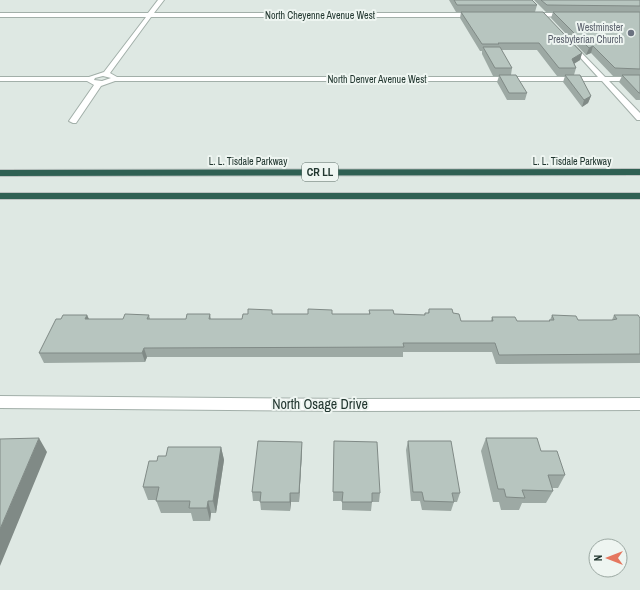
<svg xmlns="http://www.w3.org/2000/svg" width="640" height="590" viewBox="0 0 640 590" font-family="'Archivo Narrow',sans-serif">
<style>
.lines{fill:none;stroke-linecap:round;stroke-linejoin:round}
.minor-casing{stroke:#a2afa9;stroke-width:2}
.highway-casing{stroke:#bcc3c1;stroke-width:2}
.minor{fill:#fff;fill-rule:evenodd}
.highway{fill:#2f6053;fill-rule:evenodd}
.wall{fill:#9da9a4}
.shaded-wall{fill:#808a86}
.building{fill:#b7c5bf;stroke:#808a86}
.worship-dot{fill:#6b7280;stroke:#eef5f1;stroke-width:1.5}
.labels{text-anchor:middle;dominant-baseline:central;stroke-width:4;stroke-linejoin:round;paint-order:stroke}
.far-street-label{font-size:10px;fill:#21362f;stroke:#eef5f1}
.far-worship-label{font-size:10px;fill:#5b616d;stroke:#eef5f1;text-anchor:end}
.shield{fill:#eef5f1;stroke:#5e6f69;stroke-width:1}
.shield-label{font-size:11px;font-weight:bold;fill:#21362f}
.near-street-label{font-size:14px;fill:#21362f;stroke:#eef5f1}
</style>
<rect width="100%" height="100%" fill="#dee8e3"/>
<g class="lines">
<!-- minor casing -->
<g class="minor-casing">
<path id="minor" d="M158 0H164L154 13H477L480 15 477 17H151L110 73 117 77H598L568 44V42L570 41 605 77H640V81H609L640 113V120H637L602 81H115L101 86 76 123H73L69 121 94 85 87 81H0V77H89L104 72 146 17H0V13H148ZM103 76 111 78 102 81 94 80 95 78Z
M569 13 571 14V16L529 17 526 15 529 13Z
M0 396 358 399 640 398V410L358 411 0 408Z"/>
</g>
<!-- highway casing -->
<g class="highway-casing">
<path id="highway" d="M640 169V175L0 176V170Z
M0 193H640V199H0Z"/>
</g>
<!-- minor -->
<use href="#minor" class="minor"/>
<!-- highway -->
<use href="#highway" class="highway"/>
</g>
<!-- wall -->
<path class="wall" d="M449 0H532L537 5 535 12H456Z
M534 0H640V12H546Z
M461 12 582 53 580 60 574 64 576 68 574 75 591 96 588 103 582 107 563 82 565 76H557L537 50H501L512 68 511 75 527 93 525 100H507L497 82 499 76H493L482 54V51H480L460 18Z
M553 12H640V100H636L619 82 622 76H613L591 53 586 55 551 18Z
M429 309 453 313 461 321H491L492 317 517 321H549V320H550L552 315 578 320H612L614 315 640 318V363L496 364 492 352H403V357H147L145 362 44 363 39 353 61 319 87 315 89 319H123L149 315 150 319H186L210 314 211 319H242L248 314 272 310V314H369V310L394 314 424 315 425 313H428Z
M486 438 565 475 558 488H552L553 491 546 503H522L519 510H501L499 502H493L481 451Z
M334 441 380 493 379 502H372L371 511 342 510V501H333Z
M408 441 460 493 457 502H454L451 511 422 510 420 501H411L406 450Z
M302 442V451L299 502H291L290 511 261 510 260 501H253L252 492Z
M221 447 224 460 216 513H211L210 521H193L191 513H161L156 500H148L143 487 157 461 166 456Z"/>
<!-- shaded-wall -->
<path class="shaded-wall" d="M593 46 591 53 586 55 589 48Z
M582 53 580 60 570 66 572 59Z
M591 96 588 103 582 107 584 100Z
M87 315 91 324 85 319Z
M144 348 147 357 145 362 142 353Z
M39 438 47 452 0 566V529Z
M302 442V451L299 502V493Z
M221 447 224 460 216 513 213 501Z
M290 493 291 502 290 511Z
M208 501 211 513 210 521 207 508Z"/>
<!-- building -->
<path class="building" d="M454 0H532L537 5H457Z
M541 0H640V6L547 5Z
M461 12H543L582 53 572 59 576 68H559L539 43H498L499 44H482Z
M553 12H640V69L615 68 593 46 589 48Z
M483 47H500L512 68H495Z
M499 75H516L527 93H509Z
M565 75H580L591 96 584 100Z
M622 75H640V93H639Z
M248 309 272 310V314H308V309L332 310V314H370L369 310H393L394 314 425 315V313H429V309H452L453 313 459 314 461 321H493L492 317H515L517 321H550L549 320H554L552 315 576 316 578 320H612L617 319 614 315H638L640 318V354L499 355 495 343H403L404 347 144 348 142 353H39L56 319H61L63 315H87L85 319H123L125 314 149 315 147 319H186L187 314H210L209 319H242L243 314H248Z
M39 438 0 529V439Z
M486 438H537L541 451H557L565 475H548L553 491 522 490 525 498 506 497 504 489H498Z
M258 441 302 442 299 493H290V502H260L261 492H252Z
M334 441 377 442 380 493H372V502H342L343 492H333Z
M408 441H451L460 493H452L454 502 424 501 422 492H413Z
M168 447H221L213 501H208L207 508H189L190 501H156L159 487H143L149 461H157L158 456H166Z"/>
<!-- markers -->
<circle class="worship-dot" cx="631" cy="33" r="4"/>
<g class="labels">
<!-- far-street labels -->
<g class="far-street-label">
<text x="320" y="15">North Cheyenne Avenue West</text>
<text x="377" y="79">North Denver Avenue West</text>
<text x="248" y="161">L. L. Tisdale Parkway</text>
<text x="572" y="161">L. L. Tisdale Parkway</text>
</g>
<!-- far-worship labels -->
<g class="far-worship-label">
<text x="623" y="27">Westminster<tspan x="623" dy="12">Presbyterian Church</tspan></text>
</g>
<!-- shield labels -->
<rect class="shield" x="302" y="163" width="36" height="18" rx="3"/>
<g class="shield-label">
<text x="320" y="172">CR LL</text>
</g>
<!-- near-street labels -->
<g class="near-street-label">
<text x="320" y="404">North Osage Drive</text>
</g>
</g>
<!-- north arrow -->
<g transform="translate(608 558) rotate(270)"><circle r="19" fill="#eef5f1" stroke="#9ca9a3"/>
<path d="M0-3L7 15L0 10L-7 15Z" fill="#e5775f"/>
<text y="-6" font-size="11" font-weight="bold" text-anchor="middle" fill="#21362f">N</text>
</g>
</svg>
